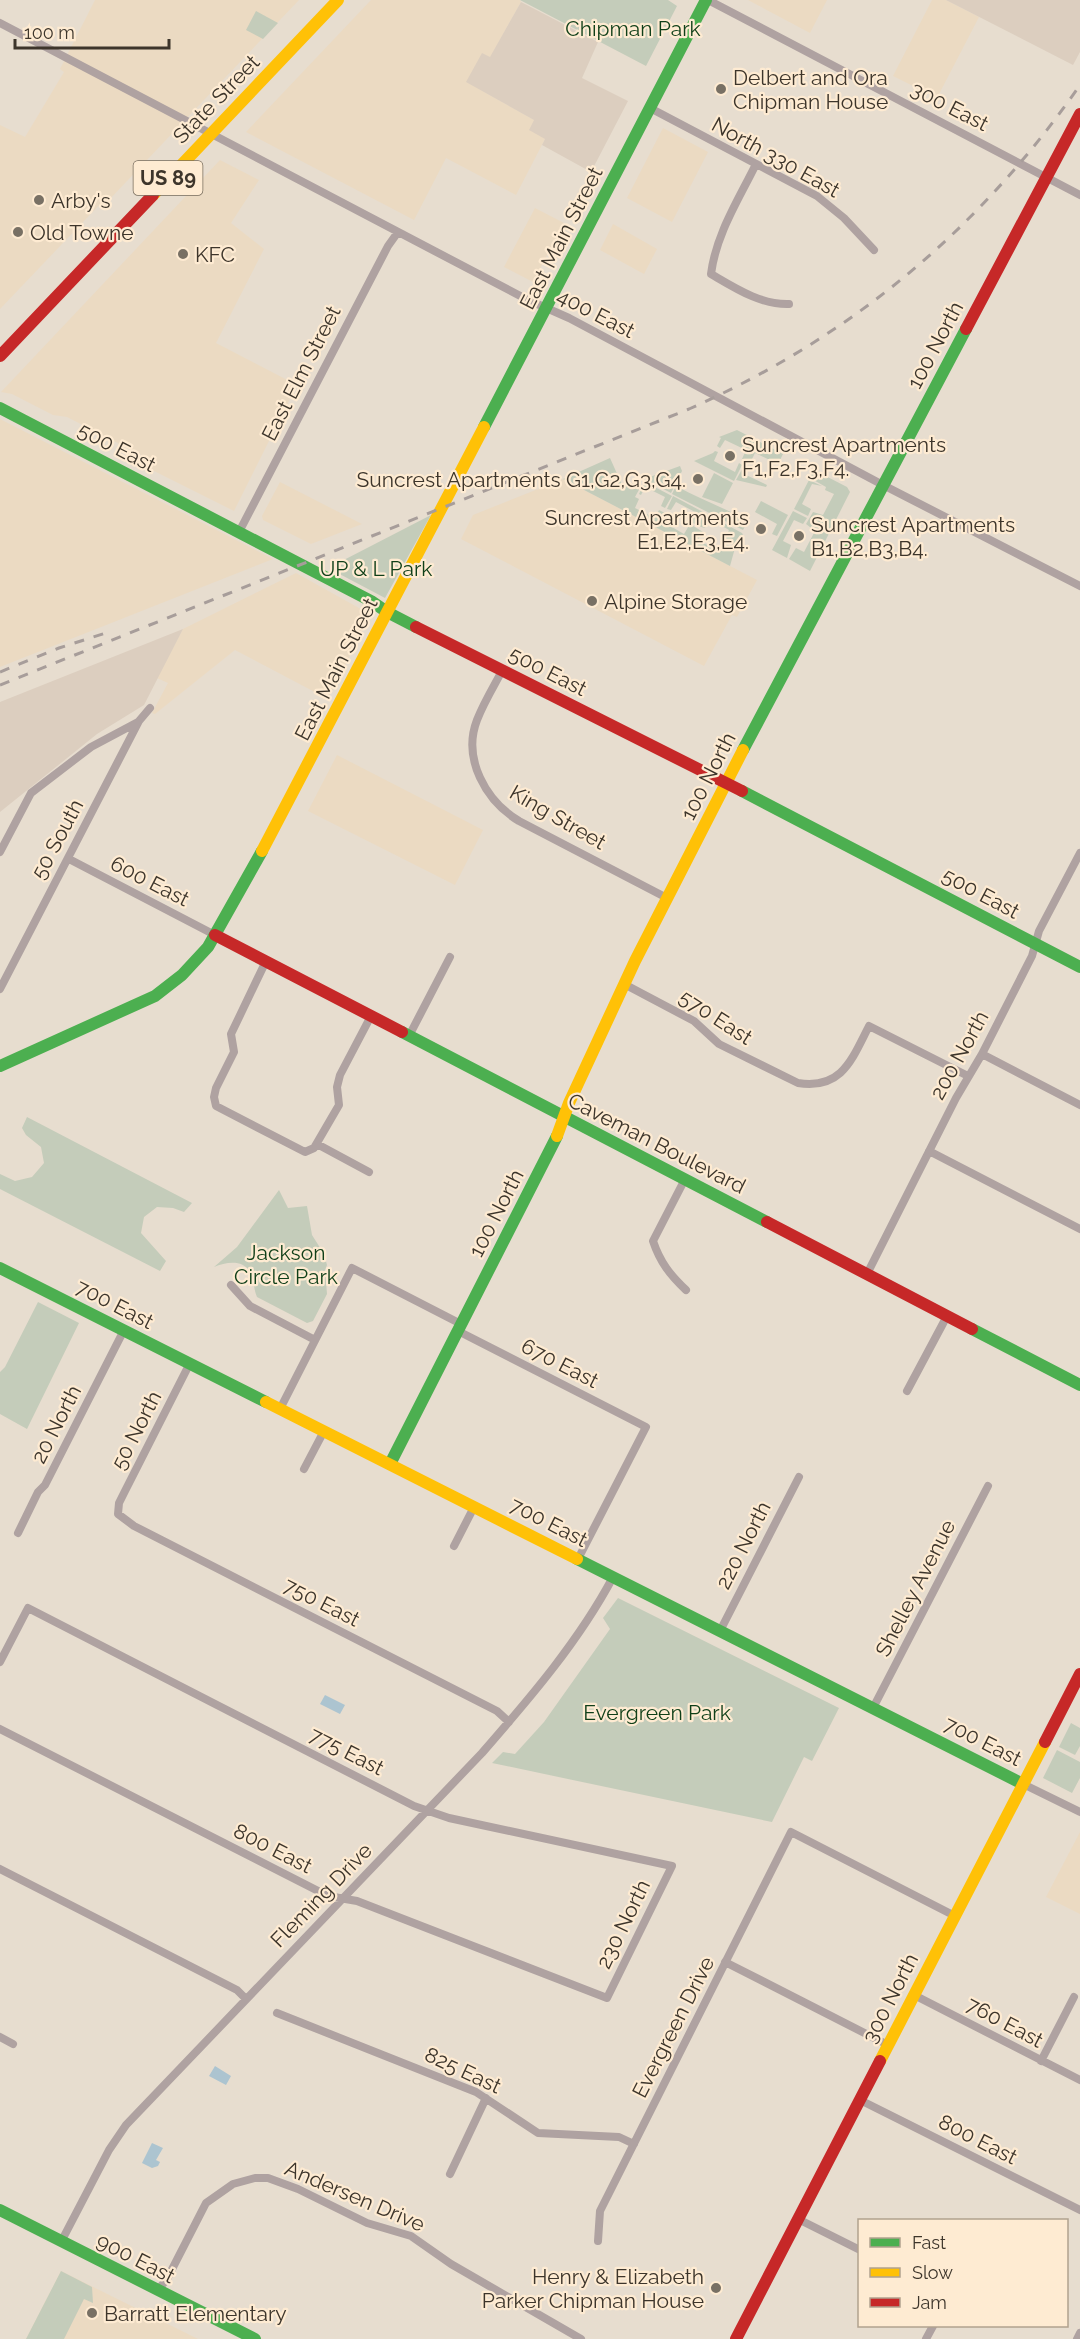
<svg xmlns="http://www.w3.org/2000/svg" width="1080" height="2339" viewBox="0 0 1080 2339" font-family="Raleway,sans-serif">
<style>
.built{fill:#ebdac2}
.industrial{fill:#dccebf}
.green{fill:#c4ccba}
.water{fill:#acc4d0}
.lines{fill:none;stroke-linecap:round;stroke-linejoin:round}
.street{stroke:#afa2a1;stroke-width:8}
.fast{stroke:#4caf50;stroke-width:12}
.slow{stroke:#ffc107;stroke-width:12}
.jam{stroke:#c62828;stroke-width:12}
.rail{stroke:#a79d9a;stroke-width:3;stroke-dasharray:10 10;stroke-linecap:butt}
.poi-dot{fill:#787064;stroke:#feebd2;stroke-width:2}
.labels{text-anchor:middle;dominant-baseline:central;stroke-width:4.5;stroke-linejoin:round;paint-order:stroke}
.shield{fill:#feebd2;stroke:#776c5d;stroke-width:1.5}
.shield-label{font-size:20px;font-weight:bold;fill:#3d352b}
.park-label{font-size:21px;fill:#0f3f18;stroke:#feebd2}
.poi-label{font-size:21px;fill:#3d352b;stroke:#feebd2;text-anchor:start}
.street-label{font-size:21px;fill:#3d352b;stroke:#feebd2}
</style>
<rect width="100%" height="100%" fill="#e7ddcf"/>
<!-- built -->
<path class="built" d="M95 0H299L108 201 105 199 0 309V125L25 137 64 72 60 69Z
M371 0H520L521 2 490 58 482 54 467 82 534 120 545 139 516 195 446 158 414 220 246 132Z
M748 0H827L810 33Z
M932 0H946L979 17 937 98 893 76Z
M663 128 708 152 672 222 627 198Z
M220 160 259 180 231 223 264 249 216 343 297 385 234 511 148 468 151 460 67 417 53 415 12 394 1 392Z
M535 208 564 223 533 282 504 267Z
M613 224 657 249 644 274 600 250Z
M0 419 273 559 0 667Z
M563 479 757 580 737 617 732 615 704 666 461 539 473 515Z
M280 482 362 524 311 544 263 520 262 516Z
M296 573 368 613 366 624 328 699 235 650 155 714 152 713 168 683 157 678 183 629Z
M337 755 483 830 455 885 308 811Z
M1080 1832V1914L1046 1897Z
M61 2271 198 2339H26Z"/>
<!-- industrial -->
<path class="industrial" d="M946 0H1080V52L1073 65Z
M521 2 598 42 582 78 628 101 591 172 542 145 545 139 529 130 534 120 466 82 482 53 490 57Z
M183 629 144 705 97 734 0 812V702Z"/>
<!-- green -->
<path class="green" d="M520 0H668L677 6 646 66Z
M256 11 278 23 263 39 246 30Z
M737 430 783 454 778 464 755 453 751 461 742 459 746 450 725 440 720 448 717 446 721 438 719 437Z
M715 451 718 452 714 461 735 472 739 463 742 465 734 481 694 461 713 453Z
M610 458 623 487 637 482 641 486 635 497 639 499 635 508 655 518 659 510 669 515 665 523 684 534 690 524 703 532 698 540 718 551 723 543 735 548 730 566 563 479Z
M745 464 748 466 744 474 767 485 766 487 736 480Z
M680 466 682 471 671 493 648 481 647 478Z
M814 470 847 487 850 492 810 571 789 559 796 548 804 552 815 531 806 524 813 512 823 515 834 494 825 490 826 487 810 478Z
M714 473 733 483 722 504 702 497Z
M809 480 822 486 812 484 802 504 811 509 808 516 794 509Z
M645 482 672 496 665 508 661 506 665 497 645 487 641 495 639 494Z
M676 486C700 499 725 508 748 521L743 530 672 494Z
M673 496 703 512 697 525 691 522 695 512 676 502 671 510 667 509Z
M761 501 788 515 777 536 772 534 777 524 755 512Z
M793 511 807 518 803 524 794 520 783 541 791 545 787 558 772 550Z
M705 513 742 533 743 535 737 546 725 538 729 530 710 519 705 528 698 526Z
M431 515 385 598 332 570 338 563Z
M27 1117 192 1203 184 1212 173 1208 157 1207 144 1217 141 1233 166 1261 160 1271 0 1189V1174L15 1181 32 1177 44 1163 41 1147 26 1135 22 1128Z
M279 1190 288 1208 307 1206 312 1235 324 1254 327 1265 325 1270 327 1294 313 1321 307 1323 257 1297C254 1290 254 1283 252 1277 246 1258 227 1262 214 1267L237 1247Z
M38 1302 79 1323 27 1429 0 1414V1372L5 1367Z
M618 1598 839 1708 812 1761 804 1757 772 1822 492 1763 503 1752 515 1754 544 1722 610 1629 603 1618Z
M1071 1723 1080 1728V1746L1075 1755 1059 1747Z
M1057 1750 1080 1762V1778L1072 1793 1043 1778Z
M61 2271 92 2287 93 2303 84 2299 64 2339H26Z"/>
<!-- water -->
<path class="water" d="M325 1695 345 1705 340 1714 320 1704Z
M215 2066 231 2076 226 2085 209 2076Z
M152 2143 163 2148 156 2160 160 2162 158 2166 152 2168 142 2163Z"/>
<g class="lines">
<!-- street -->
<path class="street" d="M708 0 1080 195
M0 23 526 299 569 318 883 485 1080 586
M650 108 817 196 844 218 874 250
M756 164C739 199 716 234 711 274 735 288 761 305 789 304
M239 532 388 246 398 232
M503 669C494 686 484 702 477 720 462 759 486 801 519 821L667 898
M0 852 31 793 91 747 138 722
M69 859 215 935
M266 961 231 1034 234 1052 216 1088 214 1097 216 1106 305 1152 314 1148 339 1105 337 1087 340 1075 371 1016
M624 984 694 1021 719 1044 798 1083C842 1090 852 1059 869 1026L968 1076
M0 989 139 721 150 708
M409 1036 450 957
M982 1054 1080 1105
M317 1144 369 1172
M929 1151 1080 1229
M685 1179 653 1241C660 1262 670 1275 686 1290
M867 1274 956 1098 982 1054 1032 956 1039 931 1080 853
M231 1285 250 1306 315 1340
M458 1331 646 1427 578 1559
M190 1363 125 1491 119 1503 118 1514 134 1526 497 1711 509 1722
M907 1391 947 1316
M280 1409 352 1268 461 1324
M304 1469 324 1431
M18 1533 38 1492 45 1485 124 1330
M454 1546 474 1507
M720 1631 799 1477
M0 1662 28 1608 414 1806 449 1818 672 1866 607 1998 357 1901 328 1896 0 1729
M873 1708 988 1486
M1023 1784 1080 1812
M0 1869 237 1990 246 1999
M725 1962 888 2045
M914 1995 1080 2080
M277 2013 476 2092 538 2133 619 2137 634 2144
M0 2037 13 2044
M1041 2061 1074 1997
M860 2100 1080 2210
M450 2174 486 2098
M798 2219 860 2250
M598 2241 600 2211 791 1832 955 1916
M61 2242 109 2150 126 2125 482 1753C530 1698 579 1641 613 1577
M157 2291 167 2279 206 2203 233 2184 255 2178H268L298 2189 367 2223 411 2236 451 2264 581 2339
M926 2339 933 2326
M1077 2339 1080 2333"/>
<!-- fast -->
<path class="fast" d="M0 408 371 601 387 612 416 627
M484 427 706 0
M743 750 966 329
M742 791 1080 967
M402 1032 767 1222
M0 1066 155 996 182 975 208 947 262 851
M0 1268 266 1402
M972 1329 1080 1385
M390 1464 557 1136
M577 1559 1023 1784
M0 2210 255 2339"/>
<!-- slow -->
<path class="slow" d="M153 195 338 0
M262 851 484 427
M557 1136 569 1103 635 961 743 750
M266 1402 577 1559
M880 2061 1045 1742"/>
<!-- jam -->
<path class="jam" d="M966 329 1080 114
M0 356 153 195
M416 627 742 791
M215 935 402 1032
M767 1222 972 1329
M1045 1742 1080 1674
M736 2339 880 2061"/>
<!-- rail -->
<path class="rail" d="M0 672 59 648 112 631
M0 685 689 409C851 337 979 230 1080 85"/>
</g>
<!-- markers -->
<g class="poi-dot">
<circle cx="721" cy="89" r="6"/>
<circle cx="39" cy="200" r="6"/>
<circle cx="18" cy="232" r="6"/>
<circle cx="183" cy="254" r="6"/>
<circle cx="730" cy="456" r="6"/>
<circle cx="698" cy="479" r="6"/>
<circle cx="761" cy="529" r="6"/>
<circle cx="799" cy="536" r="6"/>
<circle cx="592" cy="601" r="6"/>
<circle cx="716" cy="2288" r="6"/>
<circle cx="92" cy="2313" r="6"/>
</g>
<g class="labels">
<!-- shield labels -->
<rect class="shield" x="133.5" y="161" width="69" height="34" rx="4.5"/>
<g class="shield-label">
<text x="168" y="178">US 89</text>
</g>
<!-- park labels -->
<g class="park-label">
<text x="633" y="28">Chipman Park</text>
<text x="376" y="568">UP &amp; L Park</text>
<text x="286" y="1252">Jackson<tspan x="286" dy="24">Circle Park</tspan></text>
<text x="657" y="1712">Evergreen Park</text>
</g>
<!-- poi labels -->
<g class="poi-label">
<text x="733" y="77">Delbert and Ora<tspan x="733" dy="24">Chipman House</tspan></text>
<text x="51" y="200">Arby's</text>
<text x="30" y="232">Old Towne</text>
<text x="195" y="254">KFC</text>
<text x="742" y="444">Suncrest Apartments<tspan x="742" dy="24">F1,F2,F3,F4.</tspan></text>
<text x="686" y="479" text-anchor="end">Suncrest Apartments G1,G2,G3,G4.</text>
<text x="749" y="517" text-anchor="end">Suncrest Apartments<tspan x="749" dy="24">E1,E2,E3,E4.</tspan></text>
<text x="811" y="524">Suncrest Apartments<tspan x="811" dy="24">B1,B2,B3,B4.</tspan></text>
<text x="604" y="601">Alpine Storage</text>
<text x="704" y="2276" text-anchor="end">Henry &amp; Elizabeth<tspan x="704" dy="24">Parker Chipman House</tspan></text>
<text x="104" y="2313">Barratt Elementary</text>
</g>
<!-- street labels -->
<g class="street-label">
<text transform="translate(216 99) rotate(-46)">State Street</text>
<text transform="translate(950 106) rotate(27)">300 East</text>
<text transform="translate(776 157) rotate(29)">North 330 East</text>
<text transform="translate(561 238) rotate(-63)">East Main Street</text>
<text transform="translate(596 313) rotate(27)">400 East</text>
<text transform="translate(935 345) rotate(-62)">100 North</text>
<text transform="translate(301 373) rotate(-63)">East Elm Street</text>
<text transform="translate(117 447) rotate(27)">500 East</text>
<text transform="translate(336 669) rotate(-63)">East Main Street</text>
<text transform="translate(548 671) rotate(27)">500 East</text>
<text transform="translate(708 776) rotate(-63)">100 North</text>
<text transform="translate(558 817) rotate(30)">King Street</text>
<text transform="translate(57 839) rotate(-62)">50 South</text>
<text transform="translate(150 881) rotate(27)">600 East</text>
<text transform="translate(981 893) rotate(28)">500 East</text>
<text transform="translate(716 1017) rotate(33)">570 East</text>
<text transform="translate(959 1055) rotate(-61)">200 North</text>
<text transform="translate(657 1143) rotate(27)">Caveman Boulevard</text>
<text transform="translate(496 1213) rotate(-63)">100 North</text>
<text transform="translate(115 1304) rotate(27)">700 East</text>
<text transform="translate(560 1363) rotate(27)">670 East</text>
<text transform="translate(56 1424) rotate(-63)">20 North</text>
<text transform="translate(136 1430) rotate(-63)">50 North</text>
<text transform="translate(549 1522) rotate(27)">700 East</text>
<text transform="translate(743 1545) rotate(-63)">220 North</text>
<text transform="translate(915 1588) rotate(-63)">Shelley Avenue</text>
<text transform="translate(322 1602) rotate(27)">750 East</text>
<text transform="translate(983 1741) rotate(27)">700 East</text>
<text transform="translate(347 1751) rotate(27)">775 East</text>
<text transform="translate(273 1848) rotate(27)">800 East</text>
<text transform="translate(321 1895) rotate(-46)">Fleming Drive</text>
<text transform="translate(623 1924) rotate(-64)">230 North</text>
<text transform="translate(890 1998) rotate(-63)">300 North</text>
<text transform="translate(1005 2022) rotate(28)">760 East</text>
<text transform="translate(673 2027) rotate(-63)">Evergreen Drive</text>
<text transform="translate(463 2070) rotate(25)">825 East</text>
<text transform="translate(978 2139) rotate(27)">800 East</text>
<text transform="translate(355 2196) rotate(23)">Andersen Drive</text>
<text transform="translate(136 2258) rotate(27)">900 East</text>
</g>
</g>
<!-- legend -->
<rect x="858" y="2219" width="210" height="108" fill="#feebd2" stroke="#b1a28f" stroke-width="1.5"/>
<rect x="870" y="2238" width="30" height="9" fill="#4caf50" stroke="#b1a28f" stroke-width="1.5"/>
<text x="912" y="2249" font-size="18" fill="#3d352b">Fast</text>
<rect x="870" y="2268" width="30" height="9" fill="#ffc107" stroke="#b1a28f" stroke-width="1.5"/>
<text x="912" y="2279" font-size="18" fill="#3d352b">Slow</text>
<rect x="870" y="2298" width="30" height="9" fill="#c62828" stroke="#b1a28f" stroke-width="1.5"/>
<text x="912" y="2309" font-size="18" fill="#3d352b">Jam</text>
<!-- scale -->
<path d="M15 39v9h154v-9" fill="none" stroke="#3d352b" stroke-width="3"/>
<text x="24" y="39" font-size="18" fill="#3d352b" stroke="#feebd2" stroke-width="4.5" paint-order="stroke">100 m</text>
</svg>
